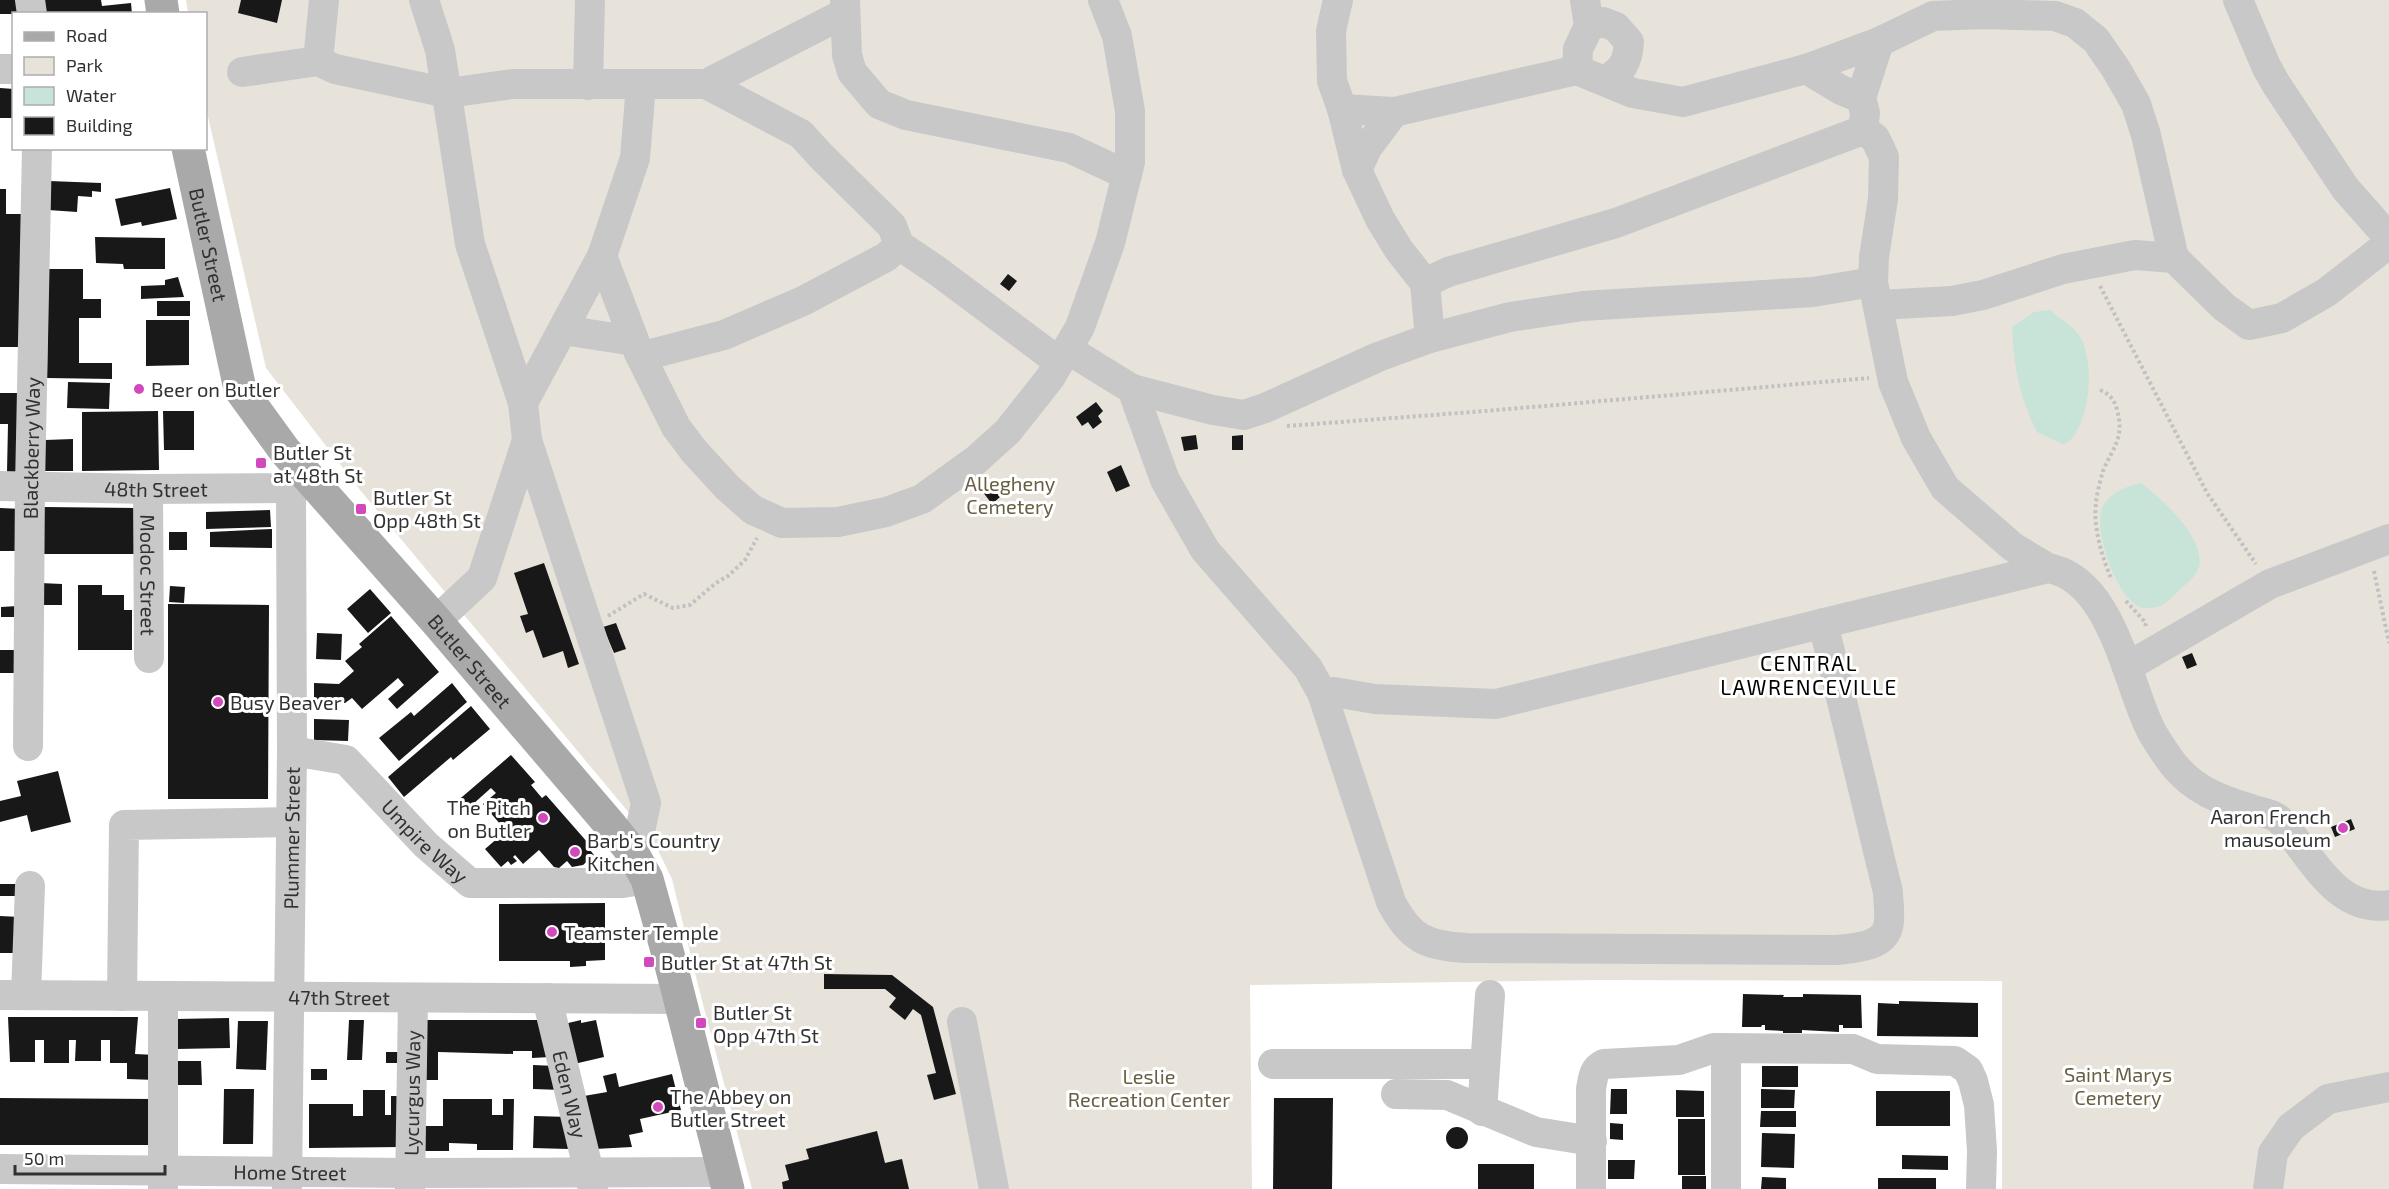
<svg xmlns="http://www.w3.org/2000/svg" width="2389" height="1189" viewBox="0 0 2389 1189" font-family="'Exo 2',sans-serif">
<style>
.green{fill:#e7e3db}
.water{fill:#c8e3d8}
.building{fill:#181818}
.lines{fill:none;stroke-linecap:round;stroke-linejoin:round}
.path{stroke:#c1c1c1;stroke-width:4;stroke-dasharray:3 3;stroke-linecap:butt}
.minor{stroke:#c8c8c8;stroke-width:30}
.major{stroke:#a9a9a9;stroke-width:33}
.poi-dot{fill:#d249be;stroke:#fff;stroke-width:2}
.labels{text-anchor:middle;dominant-baseline:central;stroke-width:6;stroke-linejoin:round;paint-order:stroke}
.street-label{font-size:20px;fill:#313131;stroke:#fff}
.poi-label{font-size:20px;fill:#313131;stroke:#fff;text-anchor:start}
.park-label{font-size:20px;fill:#685f43;stroke:#fff}
.neighbourhood-label{font-size:21px;letter-spacing:1.5px;fill:#000;stroke:#fff}
</style>
<rect width="100%" height="100%" fill="#fff"/>
<!-- green -->
<path class="green" d="M186 0H2389V1189H2002V981L1598 980 1250 985 1252 1189H752L700 993 672 879 655 844 360 490 266 368 206 108V14L188 13Z"/>
<!-- water -->
<path class="water" d="M2050 310C2058 318 2068 323 2075 330 2098 353 2091 430 2064 445L2037 432C2019 395 2014 368 2012 327L2034 312Z
M2141 483C2161 498 2206 538 2199 567 2196 576 2188 583 2181 588 2175 594 2169 602 2160 606 2154 608 2144 610 2138 606 2116 595 2095 534 2101 511 2105 495 2126 486 2141 483Z"/>
<!-- building -->
<path class="building" d="M0 0H21L24 14H0Z
M41 0H101L102 6 131 3 132 14H42Z
M241 0H282L277 23 238 13Z
M0 88 14 89V118H0Z
M49 181 101 183V192L92 191V197L78 196 77 212 48 210Z
M170 188 177 219 142 226 141 222 121 226 115 199Z
M0 189H6V214H25L23 347H0Z
M95 237 165 238V269H124L123 264 96 263Z
M48 269H83V299H101V318H79V363H112V379L47 378Z
M1008 274 1017 281 1009 291 1000 284Z
M178 277 184 297 141 299V286L165 285V280Z
M157 301H190V316H157Z
M146 320H189V365L146 366Z
M68 382 110 383 109 409 67 408Z
M0 393H24L22 472H7L8 424H0Z
M1096 402 1103 411 1098 416 1102 422 1093 429 1088 422 1082 426 1076 417Z
M158 411 159 470 82 471V412Z
M163 411H194V450H164Z
M1196 435 1198 449 1184 451 1181 437Z
M1243 435V450H1232V436Z
M73 439V471H45V440Z
M1121 465 1130 486 1116 492 1107 472Z
M990 484 1000 497 992 504 982 491Z
M44 507 137 508V554H43Z
M0 508 22 509V551H0Z
M270 510 271 527 206 529V512Z
M272 529V548L210 547V532Z
M169 532H187V550H169Z
M544 563 579 664 568 668 563 651 543 658 533 630 526 633 520 616 528 614 514 573Z
M40 583 62 584V605H40Z
M78 585H102V595H124V610H132V650H78Z
M170 586 185 587 184 603 169 602Z
M370 589 391 613 368 633 347 609Z
M168 604 269 605 268 799H168Z
M18 606V617H1V607Z
M391 616 439 672 397 709 388 699 404 685 398 678 362 709 352 698 345 703H314V683L339 684 354 671 345 661 362 647 359 644Z
M616 623 626 649 614 653 603 627Z
M317 633 342 634 341 660 316 659Z
M0 650H15V673H0Z
M2192 653 2197 665 2187 669 2182 657Z
M452 683 467 702 399 761 379 738 411 712 414 716Z
M471 706 490 729 453 760 451 757 404 797 388 777Z
M314 719 349 720 348 741 314 740Z
M511 755 535 782 531 785 542 798 546 795 588 843 586 845 594 855 583 865 572 867 567 861 559 868 554 867 539 850 523 864 515 855 513 857 517 861 511 865 508 861 501 867 485 849 506 831 483 804 496 793 491 788 463 813 455 803Z
M58 771 71 822 31 832 27 815 0 822V801L21 796 17 781Z
M2351 819 2355 829 2335 837 2331 827Z
M0 884H20V896H0Z
M605 903V960L586 961V966L570 967V961H499V904Z
M0 916 20 917V953H0Z
M824 974 892 975 933 1007 956 1094 934 1100 927 1075 936 1073 921 1015 913 1009 905 1020 889 1007 896 998 885 989H824Z
M1743 994 1784 995 1783 997H1803V994L1861 995 1862 1028H1843V1025H1839V1032L1802 1030V1033H1783V1031L1765 1030V1025H1762L1761 1027H1742Z
M1899 1001 1978 1003V1037L1877 1036 1878 1003 1899 1004Z
M8 1017H138L135 1054 156 1055V1080L127 1079V1063H110V1040H101V1061H75L76 1040H69V1063H44V1040H35V1062H10Z
M229 1018 230 1048 176 1049 175 1019Z
M349 1020H364L362 1060H347Z
M419 1020H547L550 1057 532 1058V1051H513V1054L438 1052V1080H424Z
M581 1020V1023L596 1020 604 1057 574 1064 564 1024Z
M238 1021H268L266 1070 236 1069Z
M386 1052H404V1063H386Z
M174 1061H201L202 1085H174Z
M533 1065 556 1066 562 1090 533 1089Z
M1762 1066H1798V1087H1762Z
M311 1069H327V1080H311Z
M616 1073 619 1087 672 1074 681 1110 640 1119 643 1132 629 1135 632 1147 595 1149 584 1096 607 1092 603 1076Z
M224 1089H254L253 1144H223Z
M1611 1089H1627V1114H1610Z
M1761 1089 1795 1090 1794 1108H1761Z
M363 1090H385V1115H391V1096H402L403 1147 309 1148V1104H353V1116H363Z
M1676 1090 1704 1091V1117H1676Z
M1876 1091H1950V1126H1876Z
M0 1098 156 1099V1145H0Z
M1274 1098H1333L1332 1189H1273Z
M443 1099H492V1115H503V1099H514L513 1150H477V1144L449 1143V1151H418V1126H443Z
M1761 1111H1796V1127H1760Z
M534 1116 569 1117 568 1149 533 1148Z
M1678 1119H1705V1175H1678Z
M1610 1123 1623 1124V1140L1610 1139Z
M1446 1138a11 11 0 1 1 22 0a11 11 0 1 1-22 0Z
M877 1131 885 1163 902 1159 909 1189H783L782 1182 789 1180 785 1165 809 1159 806 1149Z
M1762 1133 1795 1134 1794 1168 1761 1167Z
M1902 1155 1948 1156V1170L1902 1169Z
M1608 1160H1635L1634 1179H1608Z
M1478 1164H1534V1189H1478Z
M1682 1176H1706V1189H1682Z
M1762 1177 1786 1178V1189H1761Z
M1878 1178H1936V1189H1878Z"/>
<g class="lines">
<!-- path -->
<path class="path" d="M2100 286 2207 493 2256 564
M2100 390C2110 394 2115 401 2117 410 2125 438 2113 447 2103 471 2100 481 2097 493 2096 503 2093 527 2102 558 2112 580
M1287 426 1486 411 1869 378
M2374 571 2389 643
M2126 601 2146 623 2145 628
M608 616 644 594 673 608 690 605 716 583 728 576 745 560 757 538"/>
<!-- minor -->
<g class="minor">
<path d="M30 0 32 14"/>
<path d="M424 0 440 50 470 244 523 403 527 440 646 803 640 831 632 852"/>
<path d="M845 0 847 55 852 72 879 104 906 115 1069 148 1127 175"/>
<path d="M1338 0 1331 31 1332 81 1342 109 1357 170 1380 219 1399 250 1425 283 1430 338"/>
<path d="M1585 0 1589 26 1578 49 1577 70 1633 93 1683 102 1806 69 1879 42 1933 16 1983 14 2055 16 2075 23 2096 40 2116 69 2136 104 2146 135 2174 258"/>
<path d="M2238 0 2266 66 2276 84 2345 188 2389 238"/>
<path d="M1589 26 1603 22 1616 27 1629 42C1628 61 1622 73 1604 80"/>
<path d="M318 61 324 0"/>
<path d="M0 69H14"/>
<path d="M1806 69 1841 90 1861 98"/>
<path d="M242 72 318 61 335 69 448 93 512 84H706L845 13"/>
<path d="M588 85 590 0"/>
<path d="M1342 109 1394 112 1577 70"/>
<path d="M1863 130 1875 138 1884 157 1883 199 1874 257 1873 282 1893 382 1916 438 1945 488 2013 547 2048 568"/>
<path d="M1357 170 1367 148 1394 112"/>
<path d="M899 245 936 270 1059 362"/>
<path d="M602 256 639 353 651 354 724 335 803 301 886 257 899 245 892 226 821 156 801 134 706 84"/>
<path d="M1425 283 1448 272 1616 223 1863 130 1865 113 1861 98 1879 42"/>
<path d="M1878 305 1952 301 1983 295 2063 269 2135 255 2174 258 2224 307 2249 325 2282 318 2327 292 2382 249 2389 234"/>
<path d="M563 330 634 341"/>
<path d="M1067 349 1132 389 1165 480 1205 550 1308 668 1322 693 1391 902C1410 939 1427 946 1467 948L1838 950C1854 948 1883 947 1888 927 1891 917 1888 902 1888 892L1823 623"/>
<path d="M639 353 676 427 694 451 728 488 753 510 782 523 838 522 886 512 922 499 976 460 1008 431 1050 378 1080 327 1110 243 1130 162V111L1117 36 1103 0"/>
<path d="M1132 389 1213 410 1244 415 1265 408 1378 357 1430 338 1510 317 1583 306 1813 292 1873 282"/>
<path d="M523 403 602 256 635 158 641 85"/>
<path id="s1" d="M0 486 148 489 291 488 308 477"/>
<path id="s2" d="M148 489 149 658"/>
<path d="M436 621 482 578 527 440"/>
<path d="M2127 667 2270 584 2389 539"/>
<path d="M1322 693 1334 692 1375 699 1496 704 2048 568C2111 579 2126 678 2149 726 2155 739 2165 753 2173 764 2194 790 2220 800 2251 809 2258 812 2270 813 2277 818 2283 822 2289 832 2294 838 2319 870 2343 912 2389 905"/>
<path id="s3" d="M28 746 30 486 37 148"/>
<path id="s4" d="M292 751 346 760 426 845 470 883H623L647 879"/>
<path id="s5" d="M0 995 679 999"/>
<path d="M26 995 30 886"/>
<path d="M122 996 124 825 291 822"/>
<path d="M163 997V1189"/>
<path id="s6" d="M547 998 593 1189"/>
<path d="M962 1022 994 1189"/>
<path d="M1273 1064H1485"/>
<path d="M1726 1065V1189"/>
<path d="M1396 1094 1447 1095 1536 1132 1592 1141"/>
<path d="M1482 1111 1490 995"/>
<path id="s7" d="M0 1169 410 1173 724 1172"/>
<path id="s8" d="M287 1189 292 751 291 488"/>
<path id="s9" d="M410 1189 413 998"/>
<path d="M1591 1189V1089C1593 1078 1593 1069 1604 1064L1679 1060 1714 1048 1853 1049 1877 1059 1955 1061 1968 1070 1973 1081 1979 1105 1982 1151 1981 1189"/>
<path d="M2268 1189 2273 1153 2291 1127 2328 1099 2389 1087"/>
</g>
<!-- major -->
<g class="major">
<path d="M161 0 163 14"/>
<path id="s10" d="M188 148 240 389 285 451 436 621 612 827 632 852 647 879 671 965 728 1189"/>
</g>
</g>
<!-- markers -->
<g class="poi-dot">
<circle cx="139" cy="389" r="6"/>
<rect x="255" y="457" width="12" height="12" rx="3"/>
<rect x="355" y="503" width="12" height="12" rx="3"/>
<circle cx="218" cy="702" r="6"/>
<circle cx="543" cy="818" r="6"/>
<circle cx="2343" cy="828" r="6"/>
<circle cx="575" cy="852" r="6"/>
<circle cx="552" cy="932" r="6"/>
<rect x="643" y="956" width="12" height="12" rx="3"/>
<rect x="695" y="1017" width="12" height="12" rx="3"/>
<circle cx="658" cy="1107" r="6"/>
</g>
<g class="labels">
<!-- street labels -->
<g class="street-label">
<text stroke="none"><textPath href="#s10" startOffset="99">Butler Street</textPath></text>
<text stroke="none"><textPath href="#s3" startOffset="298">Blackberry Way</textPath></text>
<text stroke="none"><textPath href="#s1" startOffset="156">48th Street</textPath></text>
<text stroke="none"><textPath href="#s2" startOffset="86">Modoc Street</textPath></text>
<text stroke="none"><textPath href="#s10" startOffset="603">Butler Street</textPath></text>
<text stroke="none"><textPath href="#s8" startOffset="351">Plummer Street</textPath></text>
<text stroke="none"><textPath href="#s4" startOffset="168">Umpire Way</textPath></text>
<text stroke="none"><textPath href="#s5" startOffset="339">47th Street</textPath></text>
<text stroke="none"><textPath href="#s9" startOffset="96">Lycurgus Way</textPath></text>
<text stroke="none"><textPath href="#s6" startOffset="99">Eden Way</textPath></text>
<text stroke="none"><textPath href="#s7" startOffset="290">Home Street</textPath></text>
</g>
<!-- poi labels -->
<g class="poi-label">
<text x="151" y="389">Beer on Butler</text>
<text x="273" y="452">Butler St<tspan x="273" dy="23">at 48th St</tspan></text>
<text x="373" y="497">Butler St<tspan x="373" dy="23">Opp 48th St</tspan></text>
<text x="230" y="702">Busy Beaver</text>
<text x="531" y="807" text-anchor="end">The Pitch<tspan x="531" dy="23">on Butler</tspan></text>
<text x="2331" y="816" text-anchor="end">Aaron French<tspan x="2331" dy="23">mausoleum</tspan></text>
<text x="587" y="840">Barb's Country<tspan x="587" dy="23">Kitchen</tspan></text>
<text x="564" y="932">Teamster Temple</text>
<text x="661" y="962">Butler St at 47th St</text>
<text x="713" y="1012">Butler St<tspan x="713" dy="23">Opp 47th St</tspan></text>
<text x="670" y="1096">The Abbey on<tspan x="670" dy="23">Butler Street</tspan></text>
</g>
<!-- park labels -->
<g class="park-label">
<text x="1010" y="483">Allegheny<tspan x="1010" dy="23">Cemetery</tspan></text>
<text x="2118" y="1074">Saint Marys<tspan x="2118" dy="23">Cemetery</tspan></text>
<text x="1149" y="1076">Leslie<tspan x="1149" dy="23">Recreation Center</tspan></text>
</g>
<!-- neighbourhood labels -->
<g class="neighbourhood-label">
<text x="1809" y="662">CENTRAL<tspan x="1809" dy="24">LAWRENCEVILLE</tspan></text>
</g>
</g>
<!-- legend -->
<rect x="12" y="12" width="195" height="138" fill="#ffffff" stroke="#adadad" stroke-width="1.5"/>
<rect x="24" y="32" width="30" height="9" fill="#a9a9a9" stroke="#adadad" stroke-width="1.5"/>
<text x="66" y="42" font-size="18" fill="#313131">Road</text>
<rect x="24" y="57" width="30" height="18" fill="#e7e3db" stroke="#adadad" stroke-width="1.5"/>
<text x="66" y="72" font-size="18" fill="#313131">Park</text>
<rect x="24" y="87" width="30" height="18" fill="#c8e3d8" stroke="#adadad" stroke-width="1.5"/>
<text x="66" y="102" font-size="18" fill="#313131">Water</text>
<rect x="24" y="117" width="30" height="18" fill="#181818" stroke="#adadad" stroke-width="1.5"/>
<text x="66" y="132" font-size="18" fill="#313131">Building</text>
<!-- scale -->
<path d="M15 1165v9h150v-9" fill="none" stroke="#313131" stroke-width="3"/>
<text x="24" y="1165" font-size="18" fill="#313131" stroke="#ffffff" stroke-width="4.5" paint-order="stroke">50 m</text>
</svg>
